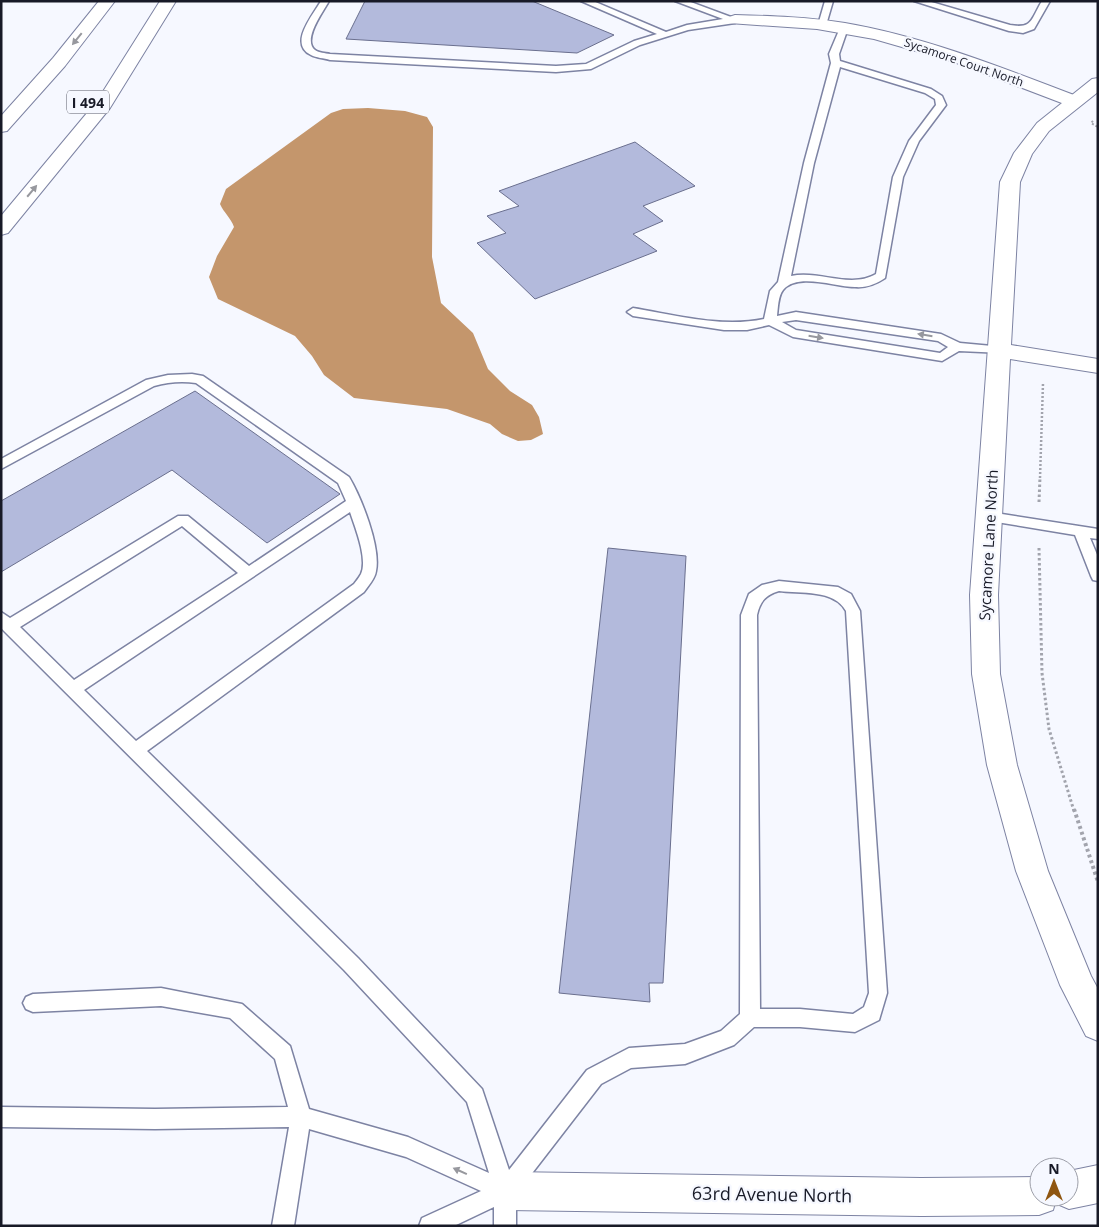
<svg xmlns="http://www.w3.org/2000/svg" width="1099" height="1227" viewBox="0 0 1099 1227" font-family="'Open Sans',sans-serif">
<style>
.water{fill:#c4966c}
.building{fill:#b3badc;stroke:#6a6f8e}
.lines{fill:none;stroke-linecap:round;stroke-linejoin:round}
.lane-casing{stroke:#7d83a3;stroke-width:3}
.street-casing{stroke:#7d83a3;stroke-width:2}
.secondary-casing{stroke:#7d83a3;stroke-width:2}
.highway-casing{stroke:#7d83a3;stroke-width:2}
.path-far3{stroke:#a2a4ad;stroke-width:2;stroke-dasharray:2 2;stroke-linecap:butt}
.path-far2{stroke:#a2a4ad;stroke-width:2.5;stroke-dasharray:2 2;stroke-linecap:butt}
.path-far1{stroke:#a2a4ad;stroke-width:3;stroke-dasharray:2.5 2.5;stroke-linecap:butt}
.path{stroke:#a2a4ad;stroke-width:4;stroke-dasharray:3 3;stroke-linecap:butt}
.lane{fill:#fff;fill-rule:evenodd}
.street{fill:#fff;fill-rule:evenodd}
.secondary{fill:#fff;fill-rule:evenodd}
.highway{fill:#fff;fill-rule:evenodd}
.oneway{fill:#97989e}
.labels{text-anchor:middle;dominant-baseline:central;stroke-width:4.5;stroke-linejoin:round;paint-order:stroke}
.far-street-label{font-size:12px;fill:#181a27;stroke:#f6f8ff}
.shield{fill:#f6f8ff;stroke:#5b5d68;stroke-width:1}
.shield-label{font-size:14px;font-weight:bold;fill:#181a27}
.street-label{font-size:15px;fill:#181a27;stroke:#f6f8ff}
.near-street-label{font-size:18px;fill:#181a27;stroke:#f6f8ff}
</style>
<rect width="100%" height="100%" fill="#f6f8ff"/>
<!-- water -->
<path class="water" d="M368 108 405 111 427 117 433 127 432 257 441 303 473 333 488 369 510 391 532 405 539 417 543 434 531 440 518 441 502 434 490 424 447 409 354 398 324 375 312 356 295 336 218 299 209 277 217 256 234 227C231 218 224 213 220 204L226 189 331 113 343 109Z"/>
<!-- building -->
<path class="building" d="M365 1H532L614 35 577 53 346 39Z
M635 142 695 186 643 206 663 221 633 234 657 251 535 299 477 243 506 233 487 216 519 206 499 191Z
M195 391 340 494 267 543 172 470 1 572V501Z
M608 548 686 556 663 983H649L650 1002 559 993Z"/>
<g class="lines">
<!-- lane casing -->
<g class="lane-casing">
<path id="lane" d="M321 1H329C323 12 302 40 315 50 319 53 325 53 330 54L556 66 586 64 634 41 657 34 581 1H593L666 32 687 25 723 19 675 1H688L739 20 735 23 688 30 640 45 591 69 556 72 330 60C324 58 316 58 311 55 288 44 313 15 321 1Z
M825 1H833L826 25 822 28 818 25Z
M914 1H928L1010 25C1033 29 1031 19 1042 1H1050L1034 29 1023 33 1009 31Z
M844 25 848 28 839 54 840 61 931 89 942 96 946 105 919 141 903 177 885 278C876 284 867 288 855 287 836 287 797 272 783 290 778 296 778 308 777 316L796 312 941 334 960 343 1003 347 1005 350 1003 353 959 351 942 361 793 337 769 325 747 330H724L633 316 627 312 633 308C676 315 721 328 764 319L770 291 778 282 804 163 831 63 829 54 840 28ZM840 67 925 93 935 99 936 105 909 141 893 177 876 274C850 289 819 270 791 276L814 163ZM796 320 938 341 948 347 940 353 796 330 782 322Z
M192 374 203 376 349 477C361 497 381 547 376 571 375 579 368 586 364 592L147 751 358 958 482 1089 509 1170 587 1070 629 1048 685 1044 721 1031 740 1014 741 615 749 594 762 585 779 581 838 587 851 594 860 611 887 993 879 1020 855 1032 800 1027H754L734 1045 685 1064 631 1068 601 1084 516 1194V1226H494V1207L454 1226H419L422 1218 481 1191 406 1157 309 1129 294 1226H272L289 1127 155 1129 1 1127V1107L155 1109 288 1107 275 1059 230 1018 161 1006 33 1012 26 1009 23 1003 26 997 33 994 161 988 242 1004 290 1046 309 1109 408 1137 489 1173 467 1102 344 970 1 628V612L10 618 178 516H188L249 566 346 501 338 483 196 383C182 381 168 382 154 386L1 469V459L146 380 168 375ZM350 512C355 527 368 559 361 574 359 578 356 581 354 584L136 741 84 690ZM182 526 238 573 74 680 20 627ZM779 591C801 594 834 589 846 611L869 993 864 1007 853 1014 800 1009H760L757 615C760 602 765 595 779 591Z
M989 512 1098 529V539L1090 538 1098 557V581L1093 580 1091 576 1075 535 984 520 982 517 984 514Z"/>
</g>
<!-- street casing -->
<g class="street-casing">
<path id="street" d="M735 15C772 16 809 17 845 23 926 37 1003 68 1079 97L1082 101 1079 105 1073 106 1067 105 954 62 874 39 817 29 729 23 727 20 729 17Z
M1098 1165V1203L1069 1209 1055 1203 1053 1210 1039 1215 921 1216 505 1210 491 1205 486 1191 491 1177 505 1172 921 1178 1039 1177V1197H1069V1171Z"/>
</g>
<!-- secondary casing -->
<g class="secondary-casing">
<path id="secondary" d="M1098 78V92L1049 131 1032 154 1020 182 1011 345 1098 359V373L1010 359 998 595 1000 674 1017 765 1048 871 1091 976 1098 989V1041L1086 1036 1060 985 1016 871 987 765 972 674 970 595 1000 182 1014 153 1037 123 1092 79Z"/>
</g>
<!-- highway casing -->
<g class="highway-casing">
<path id="highway" d="M99 1H115L65 66 7 131 1 132V116L53 58Z
M160 1H176L110 108 8 233 1 235V216L97 101Z"/>
</g>
<!-- path-far3 -->
<path class="path-far3" d="M1093 121 1091 123 1098 127"/>
<!-- path-far2 -->
<path class="path-far2" d="M1040 478 1043 383"/>
<!-- path-far1 -->
<path class="path-far1" d="M1039 502 1040 477
M1039 548 1042 673 1049 729 1074 811"/>
<!-- path -->
<path class="path" d="M1074 809 1098 882"/>
<!-- lane -->
<use href="#lane" class="lane"/>
<!-- street -->
<use href="#street" class="street"/>
<!-- secondary -->
<use href="#secondary" class="secondary"/>
<!-- highway -->
<use href="#highway" class="highway"/>
</g>
<!-- one-way arrows -->
<defs><path id="oneway-solid" d="M-6-.8H1V-3.2L6.5 0L1 3.2V.8H-6Z" transform="scale(1.25)"/></defs>
<g class="oneway">
<use href="#oneway-solid" transform="translate(77 39) rotate(129)"/>
<use href="#oneway-solid" transform="translate(32 191) rotate(-50)"/>
<use href="#oneway-solid" transform="translate(925 335) rotate(-171)"/>
<use href="#oneway-solid" transform="translate(816 337) rotate(9)"/>
<use href="#oneway-solid" transform="translate(460 1171) rotate(-156)"/>
</g>
<g class="labels">
<!-- far-street labels -->
<g class="far-street-label">
<text transform="translate(964 62) rotate(19)">Sycamore Court North</text>
</g>
<!-- shield labels -->
<rect class="shield" x="67" y="90.5" width="42" height="23" rx="4"/>
<g class="shield-label">
<text x="88" y="102">I 494</text>
</g>
<!-- street labels -->
<g class="street-label">
<text transform="translate(988 545) rotate(-87)">Sycamore Lane North</text>
</g>
<!-- near-street labels -->
<g class="near-street-label">
<text transform="translate(772 1194) rotate(1)">63rd Avenue North</text>
</g>
</g>
<!-- border -->
<rect width="1099" height="1227" fill="none" stroke="#181a27" stroke-width="5"/>
<!-- north arrow -->
<g transform="translate(1054 1182)"><circle r="24" fill="#f6f8ff" stroke="#9d9fa9"/>
<path d="M0-4L9 19L0 12L-9 19Z" fill="#8f5611"/>
<text y="-8" font-size="14" font-weight="bold" text-anchor="middle" fill="#181a27">N</text>
</g>
</svg>
